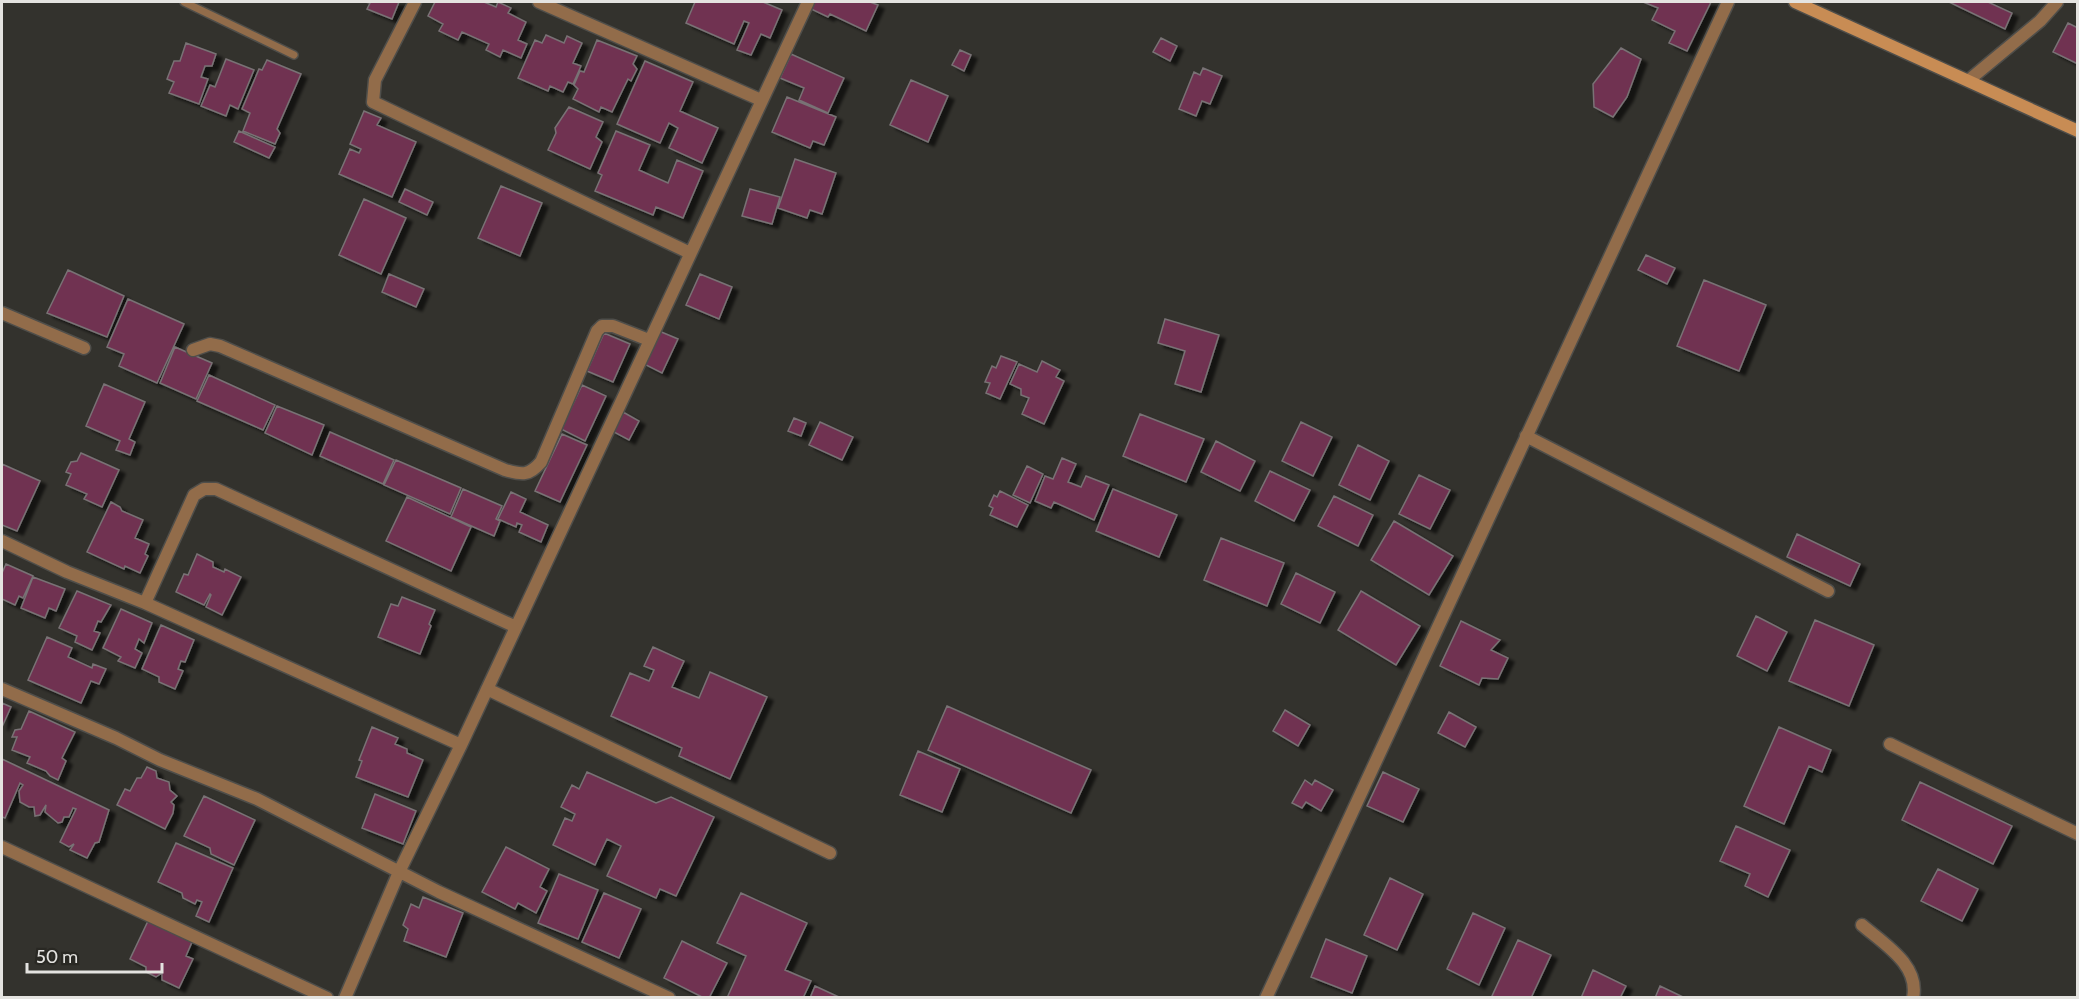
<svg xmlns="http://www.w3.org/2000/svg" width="2079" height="999" viewBox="0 0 2079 999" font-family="Cabin,sans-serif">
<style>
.building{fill:#6f3351;stroke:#797275;stroke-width:1.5;filter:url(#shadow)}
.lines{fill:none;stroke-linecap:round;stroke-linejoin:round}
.lane-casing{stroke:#4f4e4a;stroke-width:10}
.street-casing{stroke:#4f4e4a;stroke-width:15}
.secondary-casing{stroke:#4f4e4a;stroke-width:15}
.lane{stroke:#926c4a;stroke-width:7}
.street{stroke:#926c4a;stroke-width:12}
.secondary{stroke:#c88c54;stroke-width:12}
</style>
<defs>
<filter id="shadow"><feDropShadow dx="6" dy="4" stdDeviation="1.5" flood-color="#0009"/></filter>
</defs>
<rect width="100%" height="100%" fill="#33322d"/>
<!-- building -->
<path class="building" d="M365 2H399L392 19 367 9 370 3Z
M435 2H484L496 7 498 2 511 8 508 13 526 22 518 40 527 44 521 58 503 50 500 57 486 50 489 44 462 32 458 40 439 31 443 24 428 16Z
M695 2H763L782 10 770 38 761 34 751 55 737 50 749 23 744 21 734 44 686 23Z
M815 2H870L878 5 866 31 830 14 828 17 811 9Z
M1643 2H1711L1687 51 1669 43 1675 31 1652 20 1658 8Z
M1949 2H1988L2012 13 2005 29Z
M2068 23 2078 28V64L2053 52Z
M546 35 564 43 567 36 582 43 573 63 581 66 573 84 568 82 563 92 550 86 548 91 518 78 535 40 542 43Z
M1161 38 1177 46 1170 61 1153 52Z
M597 40 637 56 633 64 637 69 631 81 628 79 612 112 601 107 599 112 573 99 578 89 574 85 580 71 584 72Z
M186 43 216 54 212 66H205L201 77 208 79 199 104 169 93 174 82 167 79 174 61H180Z
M1621 48 1641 59 1627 97 1613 117 1594 107 1593 84Z
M960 50 971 55 964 71 952 65Z
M791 54 844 78 828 113 799 100 804 88 780 78Z
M226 59 254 70 238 109 230 105 226 116 201 106 210 85 215 87Z
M267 60 301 74 277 129 280 133 275 144 243 131 250 113 242 109 259 69 262 70Z
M645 61 693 82 680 111 718 128 702 163 669 148 678 128 669 123 660 143 617 124Z
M1203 68 1222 76 1210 104 1202 101 1196 116 1179 109 1194 72 1200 75Z
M911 80 948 96 928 142 890 125Z
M787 97 836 117 824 145 813 141 810 148 772 132Z
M569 107 603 122 596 137 602 142 590 169 548 150 556 133 555 128Z
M364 111 381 118 377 125 416 142 392 197 339 174 350 149 359 153 361 149 350 144Z
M239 131 275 147 269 158 234 142Z
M616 131 650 145 639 170 668 183 677 160 703 171 683 218 656 207 653 215 595 191 602 175 598 173Z
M795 159 836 173 822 214 810 210 807 218 778 208Z
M501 186 542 203 520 256 478 238Z
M405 189 433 202 427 215 399 202Z
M750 189 780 197 772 224 742 216Z
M364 199 406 218 381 274 339 255Z
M1646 255 1675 268 1667 284 1638 270Z
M68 270 124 296 107 337 47 313Z
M389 274 424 289 416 307 382 292Z
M700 274 732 287 719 319 686 305Z
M1704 280 1766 305 1739 371 1677 346Z
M128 299 184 324 157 383 119 366 124 354 107 347Z
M1165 319 1219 335 1201 392 1175 384 1185 351 1158 343Z
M659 331 678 339 662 373 644 364Z
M604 333 630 344 613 382 587 371Z
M175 347 212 363 196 399 160 383Z
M1001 356 1017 362 1000 399 986 393 990 383 985 382 992 366 996 368Z
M1042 361 1060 370 1056 377 1064 381 1044 424 1022 414 1029 398 1021 395V389L1010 384 1019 364 1037 372Z
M209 375 275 405 263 430 197 401Z
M104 384 145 402 129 439 135 442 130 455 116 450 120 441 86 426Z
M582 385 606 396 585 441 561 429Z
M277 406 324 425 312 455 265 433Z
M623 412 639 421 629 440 612 431Z
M1140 414 1204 439 1186 482 1123 456Z
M794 418 806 423 801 436 788 431Z
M820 422 853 437 842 460 809 445Z
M1301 422 1332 437 1313 476 1282 461Z
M330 432 394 460 383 484 320 456Z
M562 434 587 445 560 502 535 491Z
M1216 441 1255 461 1240 491 1201 472Z
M1358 445 1389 461 1370 500 1339 485Z
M81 453 119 470 102 507 84 499 87 494 66 485 71 474 66 472 71 462 77 461Z
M1062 458 1076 464 1068 482 1081 487 1086 476 1109 485 1094 520 1054 502 1051 508 1035 501 1045 476 1053 479Z
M396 460 461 488 450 514 384 485Z
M2 464 40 481 17 531 2 525Z
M1027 466 1043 474 1030 503 1013 495Z
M1270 471 1310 490 1294 521 1255 501Z
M1419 475 1450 490 1430 529 1399 514Z
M463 489 502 506 496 519 500 521 494 536 451 517Z
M1113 489 1177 515 1159 557 1096 531Z
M1000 491 1028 505 1017 527 990 515 993 508 989 506 994 495 997 497Z
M511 492 526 499 520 512 548 525 541 542 519 532 522 525 517 523 516 527 498 519Z
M1334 496 1373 515 1358 546 1318 526Z
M407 497 471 527 451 571 386 541Z
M111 502 120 507 122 511 143 520 135 538 149 544 145 554 148 556 140 573 125 566 124 569 87 552Z
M1394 521 1453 556 1429 595 1371 560Z
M1797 534 1860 564 1850 586 1787 557Z
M1221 538 1284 563 1267 606 1204 580Z
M197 554 213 562V567L224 572 225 569 241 577 222 615 206 607 211 595 210 594 204 605 176 592 184 574 188 575Z
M6 564 33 576 23 598 19 596 15 605 2 599V573Z
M1296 573 1335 592 1320 623 1281 604Z
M33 577 65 589 56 611 49 608 45 618 21 608Z
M77 591 111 605 101 622 98 621 94 631 100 633 92 650 75 642 77 636 59 628Z
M1361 591 1420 626 1396 665 1338 630Z
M402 597 435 610 429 624 431 626 420 654 378 637 391 604 398 606Z
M121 609 152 623 144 643 139 639 135 649 142 653 135 668 118 661 121 657 103 648Z
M1756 616 1787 632 1767 671 1737 656Z
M1815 620 1874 645 1849 706 1789 681Z
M1461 621 1500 640 1491 650 1508 658 1498 679 1482 678 1479 685 1440 666Z
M161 625 194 640 185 662 181 661 178 669 183 671 175 689 159 682V677L142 669Z
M47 637 72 648 68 657 92 668 93 664 106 669 99 684 91 681 81 703 28 680Z
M653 647 684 661 672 687 699 698 710 672 767 697 730 779 679 756 682 748 611 716 630 673 649 681 654 670 644 666Z
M2 703 11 707 2 727Z
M947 706 1091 770 1071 813 928 750Z
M1285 710 1310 725 1298 746 1273 731Z
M29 711 75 732 62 758 66 761 58 780 50 776 46 771 27 763 30 757 12 750 17 737H12L15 730 21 729Z
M1449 712 1476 727 1465 747 1438 733Z
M372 727 398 738 395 744 407 749V753L423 760 408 797 356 777 362 761 359 760Z
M1779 727 1831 750 1822 772 1809 766 1784 824 1744 806Z
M918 751 960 769 942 812 900 795Z
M2 759 109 810 99 842 95 843 87 858 70 850 74 844 69 847 60 842 76 809 73 808 69 817H64L62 822 58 823 45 812 46 805 40 815 35 816 34 807H29L20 802 19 791 23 785 20 783 5 818 2 817Z
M147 767 156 771 157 778 169 782 170 790 177 796 171 802 174 805 173 813 165 829 117 805 125 789 130 791 137 778H141Z
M587 772 656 803 671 797 714 817 676 896 660 889 656 898 607 876 621 846 607 839 595 865 553 845 565 818 572 821 575 814 561 807 572 785 579 789Z
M1383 772 1419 789 1403 822 1367 806Z
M1305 780 1312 785 1315 780 1333 790 1321 811 1306 802 1302 808 1292 803Z
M1920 782 2012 826 1993 864 1902 820Z
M375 794 416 811 403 844 362 828Z
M204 796 255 820 234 865 211 854 210 848 184 836Z
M1736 826 1790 850 1768 897 1745 886 1750 874 1720 861Z
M176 843 233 868 209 922 196 916 202 902 197 900 195 904 183 898 182 893 158 882Z
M506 847 549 869 540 887 547 891 536 913 518 903 515 909 482 892Z
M1938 869 1978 889 1962 921 1921 901Z
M559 874 598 890 578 939 538 923Z
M1390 878 1423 894 1397 950 1364 935Z
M604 893 641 909 619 958 582 942Z
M741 893 807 923 785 970 811 981 803 998H727L746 956 717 943Z
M423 897 463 913 446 957 404 941 408 929 403 925 411 904 419 908Z
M1473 913 1505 928 1479 985 1447 969Z
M148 921 192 942 186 956 193 959 179 988 162 980V973L156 977 146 972V967L130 959Z
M1326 939 1367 956 1352 993 1311 977Z
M1518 940 1551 955 1531 998H1496L1492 996Z
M682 941 727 963 709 998H704L664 978Z
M1593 970 1626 986 1620 998H1581Z
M815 986 841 998H810Z
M1660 986 1685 998H1655Z"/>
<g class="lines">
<!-- lane casing -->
<g class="lane-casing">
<path id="lane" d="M184 2 294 55"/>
</g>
<!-- street casing -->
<g class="street-casing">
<path id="street" d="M415 2 375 80 373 102 690 253
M539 2 761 100
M1969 80 2040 21 2057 2
M2 313 84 348
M193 350 210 344 220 346 505 470C522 475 529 476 541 462L597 331 602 326H613L649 340
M1526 436 1828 591
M2 541 67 572 145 603 461 745
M145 603 194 495 204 489H216L516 627
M2 689 116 738 160 760 257 799 439 892 669 998
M487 689 830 853
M1890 744 2078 834
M2 847 327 998
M1862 925C1884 944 1920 965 1913 998
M345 998 399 872 461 745 808 2
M1266 998 1728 2"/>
</g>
<!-- secondary casing -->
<g class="secondary-casing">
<path id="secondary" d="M1795 2 2078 131"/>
</g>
<!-- lane -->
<use href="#lane" class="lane"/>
<!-- street -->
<use href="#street" class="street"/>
<!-- secondary -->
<use href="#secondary" class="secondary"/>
</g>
<!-- border -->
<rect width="2079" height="999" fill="none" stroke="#e4e3e0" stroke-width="6"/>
<!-- scale -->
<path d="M27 963v9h135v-9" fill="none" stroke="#e4e3e0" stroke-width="3"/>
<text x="36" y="963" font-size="18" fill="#e4e3e0" stroke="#292823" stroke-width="4.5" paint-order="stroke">50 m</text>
</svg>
